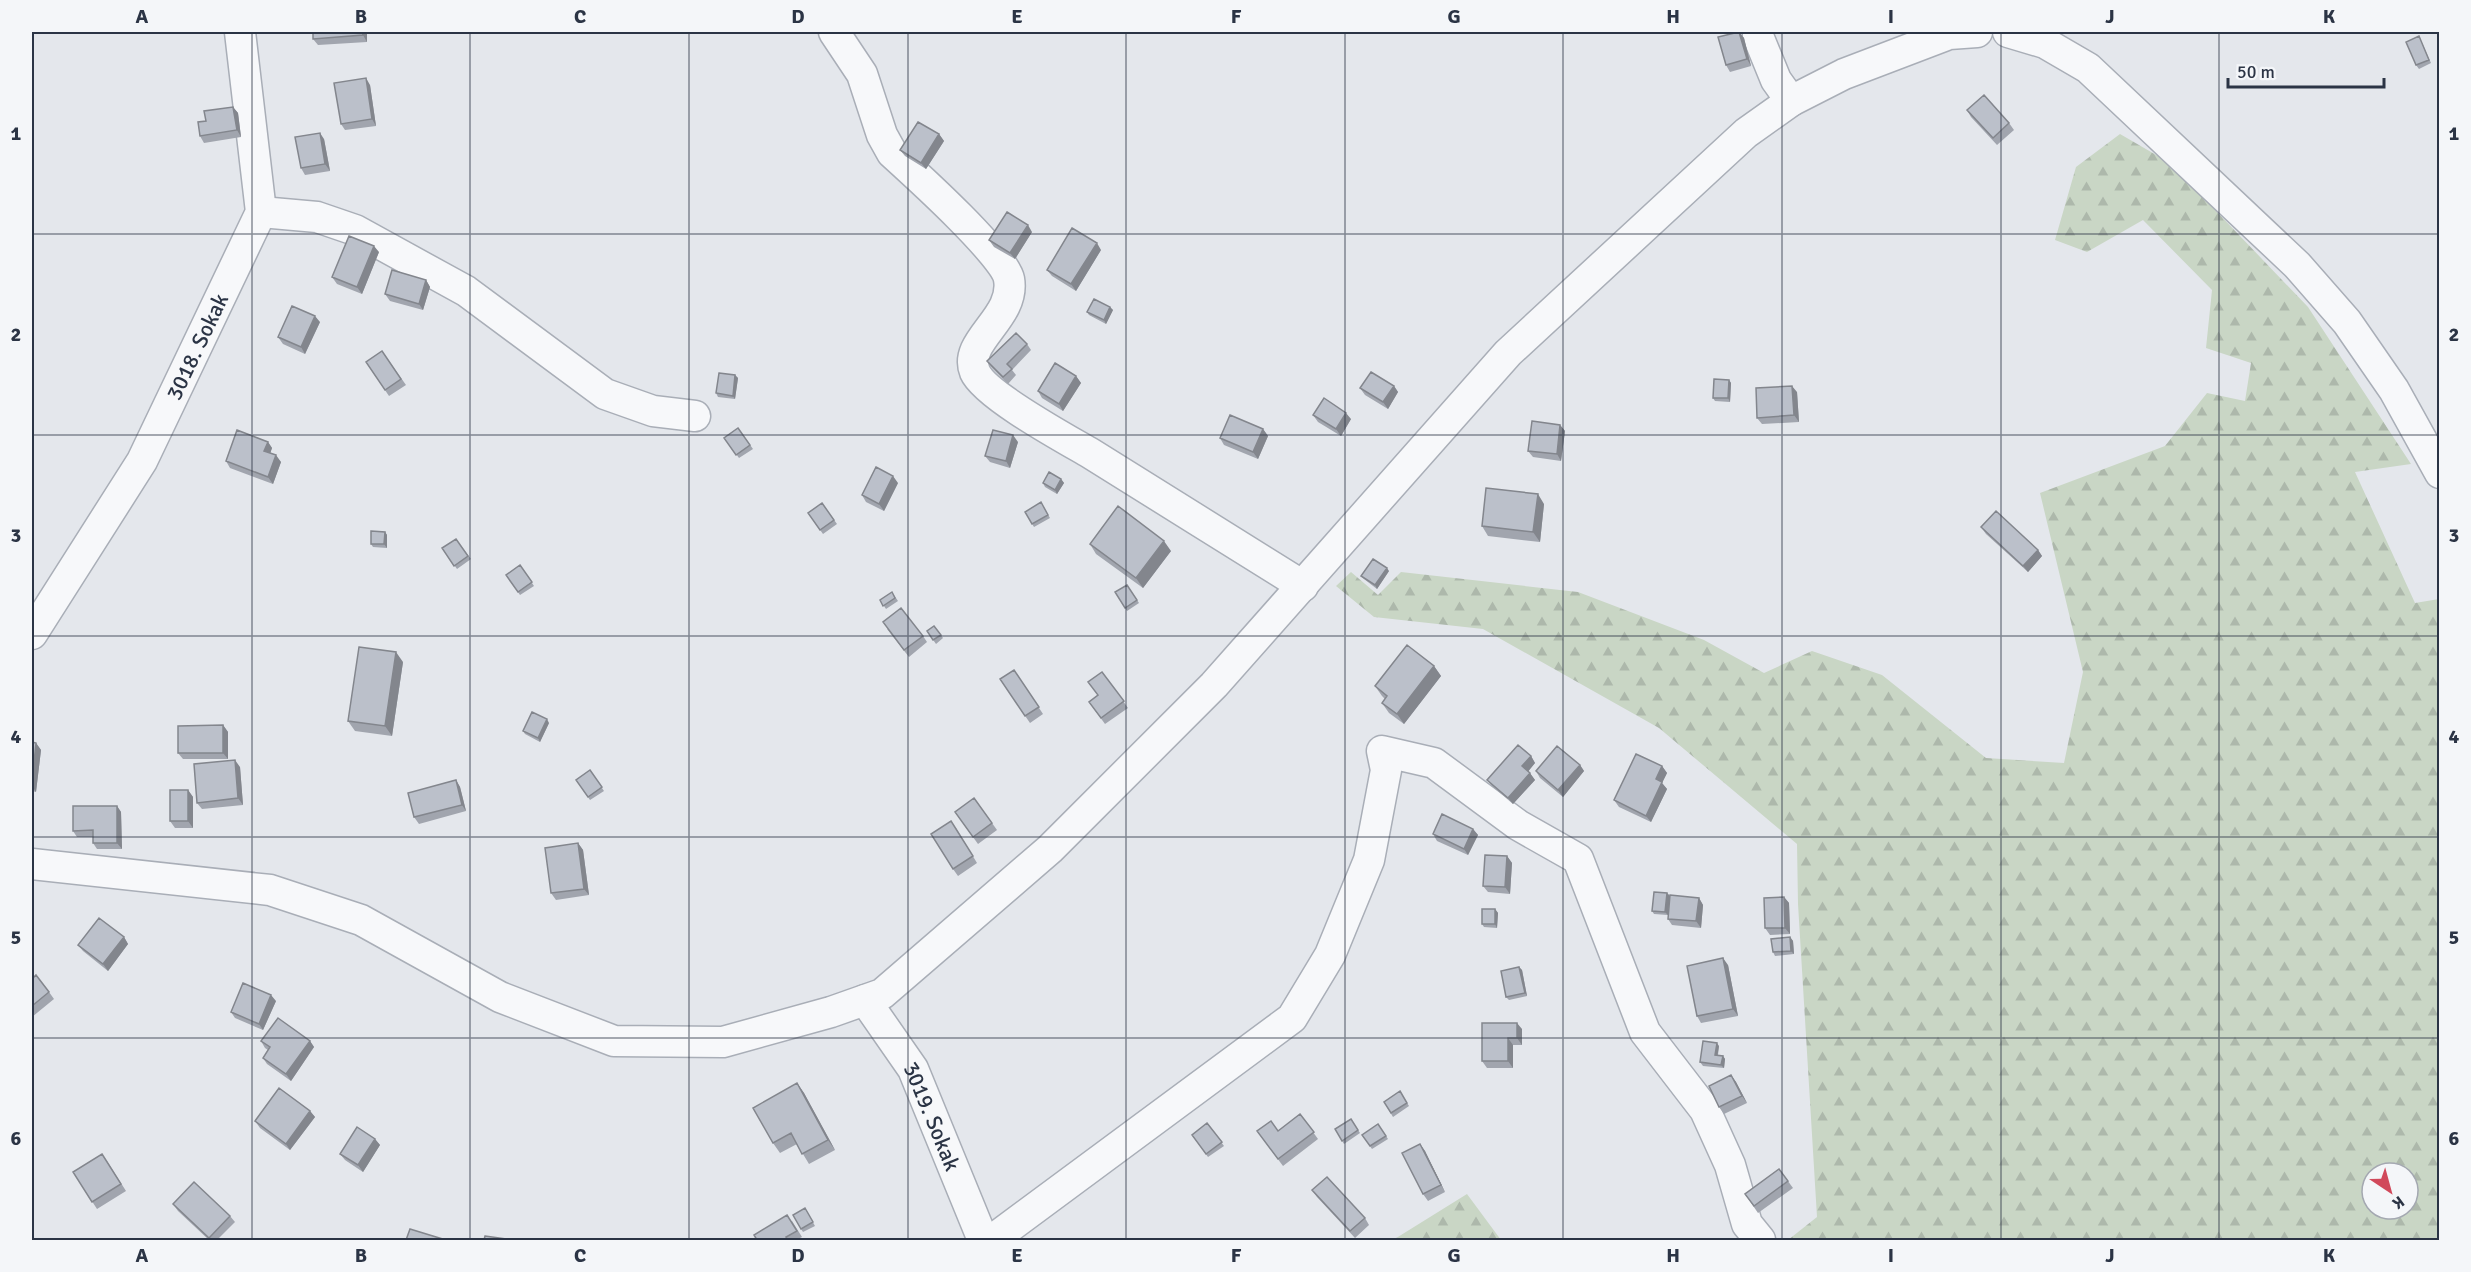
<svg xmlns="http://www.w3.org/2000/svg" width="2471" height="1272" viewBox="0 0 2471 1272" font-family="Signika,sans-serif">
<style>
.forest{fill:url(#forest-firs);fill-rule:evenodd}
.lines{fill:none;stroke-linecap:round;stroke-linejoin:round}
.minor-casing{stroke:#a9aeb7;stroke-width:33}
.minor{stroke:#f7f8fa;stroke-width:30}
.wall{fill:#a1a5ae}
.shaded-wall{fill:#83868d}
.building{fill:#bbc0ca;stroke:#83868d;stroke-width:1.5}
.grid{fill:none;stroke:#2b3445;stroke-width:1.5;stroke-opacity:0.55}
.labels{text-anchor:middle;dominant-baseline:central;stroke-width:5;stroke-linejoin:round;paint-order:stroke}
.street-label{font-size:22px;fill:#2b3445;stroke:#f4f6f9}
.neatline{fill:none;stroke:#2b3445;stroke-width:2}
.grid-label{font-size:20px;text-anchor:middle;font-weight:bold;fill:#2b3445}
</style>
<defs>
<pattern id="forest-firs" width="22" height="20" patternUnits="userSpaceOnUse" patternTransform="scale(1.5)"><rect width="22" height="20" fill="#c9d6c5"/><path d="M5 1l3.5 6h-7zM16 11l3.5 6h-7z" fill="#adb8ab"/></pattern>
</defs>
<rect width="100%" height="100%" fill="#e4e7ec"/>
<!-- forest -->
<path class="forest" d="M2120 134 2170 163 2308 307 2411 464 2355 472 2415 603 2439 599V1240H1788L1817 1217 1798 904 1797 844 1659 728 1483 629 1374 617 1336 586 1351 572 1378 595 1401 572 1578 592 1704 640 1764 673 1812 651 1882 675 1986 758 2064 763 2083 672 2040 493 2165 446 2207 393 2245 401 2251 363 2206 348 2212 290 2143 220 2087 252 2055 240 2076 167ZM2372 1173H2408V1209H2372Z
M1467 1194 1501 1240H1393Z"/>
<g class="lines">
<!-- minor casing -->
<g class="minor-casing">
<g id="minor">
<path d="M834 32 862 74 882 135 892 153C914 173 1005 255 1009 279 1016 318 962 341 975 372 985 395 1066 439 1090 453 1161 497 1232 542 1303 586"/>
<path d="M1758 32V36L1776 80 1791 101"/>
<path d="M2008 32 2045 43 2088 68 2297 265 2347 322 2394 390 2440 473"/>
<path d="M261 212 317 217 355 230 466 291 605 394 653 411 695 416"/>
<path id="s1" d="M32 634 142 461 261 212 240 32"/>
<path d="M32 864 270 890 361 920 500 997 614 1041 723 1042 831 1012 882 994 1050 849 1214 685 1508 353 1746 133 1791 101 1844 74 1949 34 1977 32"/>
<path id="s2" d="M865 1000 913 1069 983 1240"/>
<path d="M992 1240 1292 1018 1330 955 1369 860 1386 770 1382 751 1434 763 1518 825 1578 859 1645 1032 1705 1110 1730 1165 1747 1224 1760 1240"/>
</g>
</g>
<!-- minor -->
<use href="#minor" class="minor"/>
</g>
<!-- wall -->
<path class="wall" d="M367 32V42L318 45 313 39Z
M1739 32 1744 38 1751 66 1730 72 1726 65Z
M2419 36 2431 63 2419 69 2416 65Z
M370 85 376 126 345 130 341 124Z
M233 107 238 113 241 137 204 143 200 136 206 121Z
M1967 110 2009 123 2014 130 1997 145 1971 117Z
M939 134 944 141 926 169 905 156 900 150Z
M324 139 330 171 305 175 301 168Z
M1032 232 1015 259 994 247 989 240Z
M1101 250 1076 291 1052 276 1047 270Z
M379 252 362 294 337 284 332 277Z
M426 280 430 287 423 310 390 301 385 294Z
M1110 307 1113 310 1106 324 1089 315 1087 312Z
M320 322 305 354 283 344 278 337Z
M1027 344 1031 350 1012 370 1016 375 1008 384 992 368 987 361Z
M382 351 406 385 389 396 366 362Z
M735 375 738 378 735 399 718 397 716 393Z
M1076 376 1081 383 1063 411 1042 398 1038 391Z
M1729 380 1731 383 1730 402 1715 401 1713 398Z
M1394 386 1398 392 1388 409 1365 395 1360 388Z
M1797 392 1799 422 1762 424 1757 418Z
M1313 415 1351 419 1341 436 1318 422Z
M1560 425 1565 431 1561 461 1533 457 1528 451Z
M738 428 753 449 739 458 724 438Z
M1263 429 1268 436 1258 459 1224 445 1220 438Z
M268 442 272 448 270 453 281 462 273 484 230 468 226 461Z
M1018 442 1010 468 990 462 985 456Z
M1061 479 1064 483 1057 494 1045 487 1043 483Z
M898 483 884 511 866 502 862 495Z
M822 503 837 524 823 534 808 513Z
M1544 504 1540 542 1488 536 1482 526Z
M1043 506 1050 518 1034 527 1025 512Z
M1981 527 2038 550 2042 556 2028 572 1986 534Z
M385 532 387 535V548L373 547 371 544Z
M456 539 471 559 457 569 442 548Z
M1090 544 1171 551 1143 588 1096 554Z
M520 565 534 586 520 595 506 575Z
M1389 571 1377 589 1364 579 1361 576Z
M1127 585 1139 603 1127 611 1115 592Z
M892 592 898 601 886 609 880 600Z
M934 626 943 638 936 644 927 631Z
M887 629 923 636 927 642 909 657Z
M403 662 392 736 355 731 348 721Z
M1434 666 1441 676 1404 724 1389 713 1382 703 1385 699 1382 696 1375 686Z
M1014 670 1043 714 1030 723 1000 679Z
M1102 672 1128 708 1105 724 1089 702 1098 695Z
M549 723 540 742 525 734 523 731Z
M223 725 228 732V759H183L178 753Z
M32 742 36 743 41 750 36 792 32 791Z
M1531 756 1535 763 1528 771 1535 780 1513 804 1492 786 1487 780Z
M1580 765 1584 771 1563 797 1540 778 1536 771Z
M1662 766 1667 773 1662 783 1667 789 1651 822 1619 807 1614 800Z
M240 767 243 805 202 809 197 803Z
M590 770 604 791 590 800 576 780Z
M456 780 460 787 466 811 419 824 414 817Z
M188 790 193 797V828H175L170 821Z
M974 798 997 830 978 844 955 812Z
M117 806 121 812 122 849H97L93 843V837H77L73 831Z
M956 828 977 863 958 876 953 869Z
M1473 829 1478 835 1468 855 1437 841 1433 834Z
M578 843 583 850 589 895 556 900 551 893Z
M1507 856 1512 863 1510 894 1488 892 1483 886Z
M1667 893 1670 896 1668 915 1654 914 1652 911Z
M1784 897 1789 903 1790 934 1770 935 1765 928Z
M1699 898 1703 905 1701 928 1672 925 1668 919Z
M1495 909 1498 913 1497 928 1484 927 1482 924Z
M124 937 128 944 108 971 83 951 78 945Z
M1790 937 1793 941 1794 954 1775 956 1773 952Z
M1728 965 1738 1016 1701 1023 1697 1016Z
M1519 967 1522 970 1527 996 1509 1000 1506 997Z
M32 979 49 992 54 999 32 1017Z
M276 1001 263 1030 235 1018 231 1012Z
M1482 1023 1522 1029V1045H1513V1068H1487L1482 1061Z
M261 1041H310L314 1047 291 1081 267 1064 263 1058 268 1050 265 1048Z
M1719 1046 1718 1055 1723 1056 1725 1059 1724 1068 1703 1066 1700 1062Z
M1731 1075 1736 1082 1747 1103 1724 1114 1719 1107Z
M797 1083 804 1093 835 1150 809 1164 797 1144 780 1153 773 1143Z
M1400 1091 1409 1106 1393 1117 1384 1102Z
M310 1111 315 1117 290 1150 260 1128 255 1121Z
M1300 1114 1318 1139 1283 1166 1257 1131H1278Z
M1351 1119 1360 1133 1344 1144 1335 1129Z
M1207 1123 1224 1146 1208 1157 1192 1135Z
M1378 1124 1388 1139 1372 1149 1362 1135Z
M375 1139 380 1145 363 1172 345 1160 340 1154Z
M1420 1144 1425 1151 1445 1192 1428 1201 1423 1194Z
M107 1161 126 1191 97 1209 73 1172Z
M1779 1169 1793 1188 1758 1213 1745 1194Z
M1312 1190 1365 1218 1369 1225 1355 1238 1317 1197Z
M173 1204 230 1216 235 1222 217 1240H209L178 1211Z
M805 1208 815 1226 803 1232 801 1229Z
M792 1221 802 1237 796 1240H757Z"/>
<!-- shaded-wall -->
<path class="shaded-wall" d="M362 32H367V42L363 35Z
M1739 32 1744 38 1751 66 1747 59Z
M366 78 370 85 376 126 372 119Z
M233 107 238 113 241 137 237 130Z
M320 133 324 139 330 171 325 164Z
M939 134 944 141 926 169 921 163Z
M1028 225 1032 232 1015 259 1010 253Z
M1097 243 1101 250 1076 291 1071 284Z
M374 246 379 252 362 294 357 287Z
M426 280 430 287 423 310 419 304Z
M1110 307 1113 310 1106 324 1104 320Z
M315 316 320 322 305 354 301 347Z
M735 375 738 378 735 399 733 396Z
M1076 376 1081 383 1063 411 1059 404Z
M1729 380 1731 383 1730 402 1728 398Z
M1394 386 1398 392 1388 409 1383 402Z
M1792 386 1797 392 1799 422 1794 415Z
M1346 413 1351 419 1341 436 1336 429Z
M1560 425 1565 431 1561 461 1557 454Z
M1263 429 1268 436 1258 459 1253 452Z
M1013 435 1018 442 1010 468 1006 461Z
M268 442 272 448 269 457 264 451Z
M276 455 281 462 273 484 268 477Z
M893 476 898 483 884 511 879 504Z
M1061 479 1064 483 1057 494 1055 490Z
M1538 494 1544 504 1540 542 1533 532Z
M385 532 387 535V548L384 544Z
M1164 541 1171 551 1143 588 1136 578Z
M2038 550 2042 556 2028 572 2023 566Z
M1387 568 1389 571 1377 589 1375 585Z
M396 652 403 662 392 736 385 726Z
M1434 666 1441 676 1404 724 1397 714Z
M547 719 549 723 540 742 538 738Z
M223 725 228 732V759L223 753Z
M36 743 41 750 36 792 32 786V782Z
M1531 756 1535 763 1527 773 1522 766Z
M235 760 240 767 243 805 238 798Z
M1580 765 1584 771 1563 797 1558 790Z
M1662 766 1667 773 1662 783 1667 789 1651 822 1646 816 1656 779Z
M1530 773 1535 780 1513 804 1508 798Z
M456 780 460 787 466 811 462 805Z
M188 790 193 797V828L188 821Z
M117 806 121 812 122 849 117 843Z
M1473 829 1478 835 1468 855 1464 849Z
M578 843 583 850 589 895 584 889Z
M1507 856 1512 863 1510 894 1505 887Z
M1667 893 1670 896 1668 915 1665 912Z
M1784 897 1789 903 1790 934 1785 928Z
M1699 898 1703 905 1701 928 1696 921Z
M1495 909 1498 913 1497 928 1495 924Z
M124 937 128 944 108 971 103 964Z
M1790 937 1793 941 1794 954 1791 951Z
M1723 958 1728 965 1738 1016 1733 1009Z
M1519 967 1522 970 1527 996 1525 993Z
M271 995 276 1001 263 1030 259 1024Z
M1517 1023 1522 1029V1045L1517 1038Z
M1508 1038 1513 1045V1068L1508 1061Z
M310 1041 314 1047 291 1081 286 1074Z
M1717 1043 1719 1046 1717 1058 1715 1055Z
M1723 1056 1725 1059 1724 1068 1721 1065Z
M1731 1075 1736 1082 1747 1103 1742 1096Z
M797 1083 804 1093 835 1150 828 1140Z
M310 1111 315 1117 290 1150 286 1144Z
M375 1139 380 1145 363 1172 358 1165Z
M1420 1144 1425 1151 1445 1192 1441 1185Z"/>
<!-- building -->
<path class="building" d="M313 32H362L363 35 313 39Z
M1739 32 1747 59 1726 65 1718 37Z
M2419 36 2429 60 2416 65 2406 42Z
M366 78 372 119 341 124 334 83Z
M1984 95 2009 123 1993 138 1967 110Z
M233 107 237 130 200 136 198 122 206 121 204 111Z
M918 122 939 134 921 163 900 150Z
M320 133 325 164 301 168 295 137Z
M1007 212 1028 225 1010 253 989 240Z
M1072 228 1097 243 1071 284 1047 270Z
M349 236 374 246 357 287 332 277Z
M392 270 426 280 419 304 385 294Z
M1094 299 1110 307 1104 320 1087 312Z
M292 306 315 316 301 347 278 337Z
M1016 333 1027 344 1007 364 1012 369 1003 377 987 361Z
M382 351 401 379 385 390 366 362Z
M1055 363 1076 376 1059 404 1038 391Z
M1371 372 1394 386 1383 402 1360 388Z
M719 373 735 375 733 396 716 393Z
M1714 379 1729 380 1728 398H1713Z
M1792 386 1794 415 1757 418 1756 388Z
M1324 398 1346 413 1336 429 1313 415Z
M1230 415 1263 429 1253 452 1220 438Z
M1532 421 1560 425 1557 454 1528 451Z
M738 428 750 445 736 455 724 438Z
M237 430 268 442 264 451 276 455 268 477 226 461Z
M993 430 1013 435 1006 461 985 456Z
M876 467 893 476 879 504 862 495Z
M1049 472 1061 479 1055 490 1043 483Z
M1486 488 1538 494 1533 532 1482 526Z
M1041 502 1048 515 1032 524 1025 512Z
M822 503 834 520 820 530 808 513Z
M1118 506 1164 541 1136 578 1090 544Z
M1996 511 2038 550 2023 566 1981 527Z
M371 531 385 532 384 544H371Z
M456 539 468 556 454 566 442 548Z
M1373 559 1387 568 1375 585 1361 576Z
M520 565 532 582 518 592 506 575Z
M1127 585 1137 600 1125 608 1115 592Z
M892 592 895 598 883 606 880 600Z
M901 608 923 636 904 650 883 622Z
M934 626 941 635 933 640 927 631Z
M1407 645 1434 666 1397 714 1382 703 1387 696 1375 686Z
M359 647 396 652 385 726 348 721Z
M1014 670 1039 707 1025 716 1000 679Z
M1102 672 1124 701 1101 718 1089 702 1098 695 1088 682Z
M532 712 547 719 538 738 523 731Z
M223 725V753H178V726Z
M32 742 36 743 32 782Z
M1518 745 1531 756 1522 766 1530 773 1508 798 1487 780Z
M1557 746 1580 765 1558 790 1536 771Z
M1636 754 1662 766 1656 779 1662 782 1646 816 1614 800Z
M235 760 238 798 197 803 194 764Z
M590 770 602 787 588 797 576 780Z
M456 780 462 805 414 817 408 793Z
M170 790H188V821H170Z
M974 798 992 823 973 837 955 812Z
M73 806H117V843H93V830L73 831Z
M1442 814 1473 829 1464 849 1433 834Z
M951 821 973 856 953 869 931 834Z
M578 843 584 889 551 893 545 848Z
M1485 855 1507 856 1505 887 1483 886Z
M1654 892 1667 893 1665 912 1652 911Z
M1670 895 1699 898 1696 921 1668 919Z
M1784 897 1785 928H1765L1764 898Z
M1482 909H1495V924H1482Z
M99 918 124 937 103 964 78 945Z
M1790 937 1791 951 1773 952 1771 939Z
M1723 958 1733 1009 1697 1016 1687 966Z
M1519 967 1525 993 1506 997 1501 971Z
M36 975 49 992 32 1006V979Z
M243 983 271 995 259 1024 231 1012Z
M278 1018 310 1041 286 1074 263 1058 270 1047 261 1041Z
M1482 1023H1517V1038H1508V1061H1482Z
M1703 1041 1717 1043 1715 1055 1723 1056 1721 1065 1700 1062Z
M1731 1075 1742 1096 1719 1107 1709 1086Z
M797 1083 828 1140 802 1154 791 1133 773 1143 753 1108Z
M279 1088 310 1111 286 1144 255 1121Z
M1400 1091 1407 1103 1391 1113 1384 1102Z
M1300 1114 1314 1132 1278 1159 1257 1131 1271 1121 1278 1131Z
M1351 1119 1358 1130 1342 1141 1335 1129Z
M1207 1123 1222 1142 1206 1154 1192 1135Z
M1378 1124 1386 1136 1370 1146 1362 1135Z
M357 1127 375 1139 358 1165 340 1154Z
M1420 1144 1441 1185 1423 1194 1402 1153Z
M102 1154 121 1184 92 1202 73 1172Z
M1779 1169 1788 1181 1754 1206 1745 1194Z
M1327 1177 1365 1218 1350 1231 1312 1190Z
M194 1182 230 1216 209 1238 173 1204Z
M805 1208 813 1222 801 1229 793 1215Z
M787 1215 797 1231 786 1237 788 1240H757L754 1235Z
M410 1229 446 1240H406Z
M485 1236 513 1240H484Z"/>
<!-- grid -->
<path class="grid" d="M252 32V1240M470 32V1240M689 32V1240M908 32V1240M1126 32V1240M1345 32V1240M1563 32V1240M1782 32V1240M2001 32V1240M2219 32V1240M32 234H2440M32 435H2440M32 636H2440M32 837H2440M32 1038H2440"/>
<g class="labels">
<!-- street labels -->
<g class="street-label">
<text stroke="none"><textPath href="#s1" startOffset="332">3018. Sokak</textPath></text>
<text stroke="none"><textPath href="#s2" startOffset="135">3019. Sokak</textPath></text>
</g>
</g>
<!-- border -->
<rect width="2471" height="1272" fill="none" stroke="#f4f6f9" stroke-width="66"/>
<!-- north arrow -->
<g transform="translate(2390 1191) rotate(144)"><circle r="28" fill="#f4f6f9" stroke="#a4a8b1" stroke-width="1.5"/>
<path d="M0-4.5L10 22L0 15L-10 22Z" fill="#d1495b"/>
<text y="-9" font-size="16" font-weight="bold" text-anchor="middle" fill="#2b3445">K</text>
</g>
<!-- scale -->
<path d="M2228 78v9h156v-9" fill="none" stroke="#2b3445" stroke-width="3"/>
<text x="2237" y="78" font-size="18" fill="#2b3445" stroke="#f4f6f9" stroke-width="4.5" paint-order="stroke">50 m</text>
<rect x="33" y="33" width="2405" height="1206" class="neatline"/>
<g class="grid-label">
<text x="142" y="23">A</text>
<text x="361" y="23">B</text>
<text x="580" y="23">C</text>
<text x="798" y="23">D</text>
<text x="1017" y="23">E</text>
<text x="1236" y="23">F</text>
<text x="1454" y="23">G</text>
<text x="1673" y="23">H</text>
<text x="1891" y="23">I</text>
<text x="2110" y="23">J</text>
<text x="2329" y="23">K</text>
<text x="16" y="140">1</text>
<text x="2454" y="140">1</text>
<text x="16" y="341">2</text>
<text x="2454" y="341">2</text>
<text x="16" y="542">3</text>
<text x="2454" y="542">3</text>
<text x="16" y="743">4</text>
<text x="2454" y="743">4</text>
<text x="16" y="944">5</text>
<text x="2454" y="944">5</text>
<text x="16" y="1145">6</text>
<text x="2454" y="1145">6</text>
<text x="142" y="1262">A</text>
<text x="361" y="1262">B</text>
<text x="580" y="1262">C</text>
<text x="798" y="1262">D</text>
<text x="1017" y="1262">E</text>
<text x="1236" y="1262">F</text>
<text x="1454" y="1262">G</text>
<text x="1673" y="1262">H</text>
<text x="1891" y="1262">I</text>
<text x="2110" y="1262">J</text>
<text x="2329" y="1262">K</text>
</g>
</svg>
